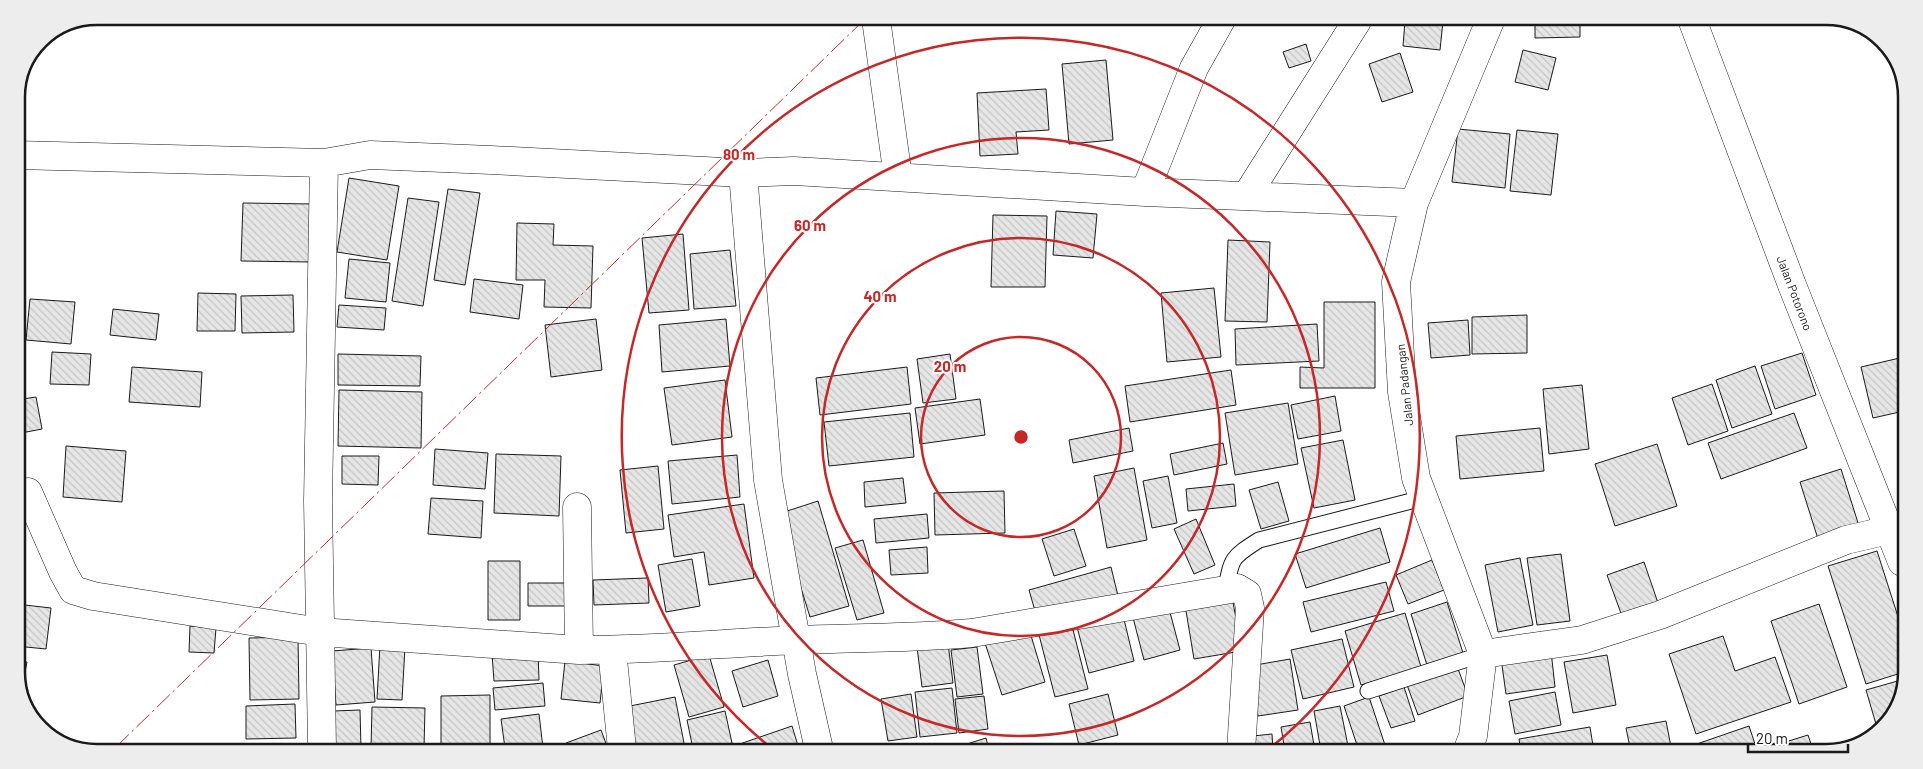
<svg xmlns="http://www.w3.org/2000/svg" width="1923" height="769" viewBox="0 0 1923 769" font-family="Barlow,sans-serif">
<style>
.building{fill:url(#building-back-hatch);stroke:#1a1a1a}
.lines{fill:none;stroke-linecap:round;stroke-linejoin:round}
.lane-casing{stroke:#1a1a1a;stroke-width:17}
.street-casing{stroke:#1a1a1a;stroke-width:29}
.lane{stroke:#fff;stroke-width:15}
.street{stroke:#fff;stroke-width:28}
.power{stroke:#c62828;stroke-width:1;stroke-dasharray:18 4 2.5 4;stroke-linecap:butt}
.ring{fill:none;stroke:#c62828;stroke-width:2.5}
.labels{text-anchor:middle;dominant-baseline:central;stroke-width:4;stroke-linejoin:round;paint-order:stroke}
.street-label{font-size:12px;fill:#1a1a1a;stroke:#fff}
.rim{fill:none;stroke:#1a1a1a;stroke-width:2.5}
.centre{fill:#c62828;stroke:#fff;stroke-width:2.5}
.ring-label{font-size:15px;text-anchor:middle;font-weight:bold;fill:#c62828;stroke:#fff;stroke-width:4;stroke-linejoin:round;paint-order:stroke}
</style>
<defs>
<pattern id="building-back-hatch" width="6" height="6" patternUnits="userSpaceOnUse" patternTransform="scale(1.25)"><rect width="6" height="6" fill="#e6e6e6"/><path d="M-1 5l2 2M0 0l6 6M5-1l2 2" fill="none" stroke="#c5c5c5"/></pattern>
</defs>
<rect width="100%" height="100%" fill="#fff"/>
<!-- building -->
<path class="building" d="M1405 21H1443L1440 50 1403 46Z
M1535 21H1580V37L1535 38Z
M1306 44 1311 61 1289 68 1283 52Z
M1523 50 1556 58 1548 90 1515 82Z
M1400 53 1413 92 1382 102 1369 64Z
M1106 60 1113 140 1069 144 1062 64Z
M1046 89 1049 130 1016 132 1018 154 980 156 977 93Z
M1458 129 1510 134 1505 188 1452 182Z
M1517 130 1558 134 1551 195 1510 191Z
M349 178 399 186 387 260 337 252Z
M448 189 480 193 465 285 434 280Z
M408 198 439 202 423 306 392 301Z
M243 203 313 204 311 262 241 261Z
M1056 211 1097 214 1093 258 1053 255Z
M993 215 1047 216 1045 287H991Z
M517 223 554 224 553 245 593 246 591 308 544 307 545 280H516Z
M683 234 689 310 649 313 642 238Z
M1228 240 1270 242 1267 322 1225 321Z
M730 250 736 306 694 309 690 254Z
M349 259 390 263 386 302 345 298Z
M474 279 523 285 519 319 470 312Z
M1214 288 1221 357 1167 362 1161 293Z
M198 293 236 294 235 331H197Z
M293 295 294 332 242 333 241 296Z
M30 299 75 302 71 344 26 340Z
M1324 302H1375V388H1300V367L1324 368Z
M339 305 386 308 384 330 337 327Z
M113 309 159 314 156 340 110 335Z
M1527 315V353L1472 354V317Z
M596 319 602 370 551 377 545 325Z
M726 319 730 366 662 372 659 325Z
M1468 320 1470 355 1431 358 1428 323Z
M1317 324 1319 361 1236 365 1235 329Z
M52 352 91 354 89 385 50 384Z
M1802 353 1816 395 1775 409 1761 366Z
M338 354 421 356 420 386 338 385Z
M950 354 956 399 923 403 917 359Z
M1904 357V411L1873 418 1861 367Z
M1755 366 1772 414 1732 428 1716 380Z
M132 367 202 372 200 407 129 402Z
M907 367 911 404 820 415 816 378Z
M1231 370 1236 405 1130 422 1125 386Z
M725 380 732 437 672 445 664 388Z
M1712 384 1728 431 1688 445 1672 398Z
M1582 385 1589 449 1549 454 1543 389Z
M339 390 422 392 421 448 338 446Z
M1335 396 1341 431 1298 439 1291 405Z
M36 397 42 429 16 434V400Z
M980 399 985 435 920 444 915 408Z
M1288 403 1298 464 1235 475 1225 413Z
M910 413 914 457 829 466 824 422Z
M1794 413 1807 448 1721 479 1708 443Z
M1129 428 1133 451 1073 463 1069 440Z
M1540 428 1544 471 1460 479 1456 436Z
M1343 440 1355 500 1314 508 1301 448Z
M1223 443 1227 464 1174 475 1170 454Z
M1657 444 1677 506 1615 526 1595 464Z
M66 446 126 451 122 502 63 497Z
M435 449 488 453 485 489 433 485Z
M496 454 561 456 559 516 494 513Z
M737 455 740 497 672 504 668 461Z
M342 456H379L378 485 342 484Z
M658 466 664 529 626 533 620 470Z
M1134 468 1147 540 1107 548 1094 476Z
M1841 469 1859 526 1818 539 1800 482Z
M1168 476 1177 523 1152 528 1143 481Z
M903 478 906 503 865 507 864 482Z
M1278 482 1289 521 1261 529 1249 490Z
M1234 484 1236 506 1188 511 1186 489Z
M1004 491 1005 533 935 535 934 493Z
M431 498 483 501 481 538 428 534Z
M818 501 849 606 810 617 778 514Z
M744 504 754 578 709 585 704 552 674 557 668 515Z
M927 514 929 538 876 543 874 519Z
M1196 519 1215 565 1194 574 1174 529Z
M1380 528 1390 562 1306 588 1295 554Z
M1074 529 1086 566 1054 576 1042 539Z
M863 540 884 613 857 620 835 548Z
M927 547 928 573 891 575 889 550Z
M1877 551 1901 626V673L1866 684 1828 566Z
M1561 554 1570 621 1537 625 1527 558Z
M1520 558 1533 625 1498 632 1485 565Z
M692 559 700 606 666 612 658 565Z
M1432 560 1444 590 1408 604 1396 575Z
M488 561H520V620H488Z
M1644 562 1658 603 1622 616 1607 575Z
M1111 567 1118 596 1037 618 1029 590Z
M648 578 649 603 594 605 593 580Z
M1386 582 1394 611 1311 632 1303 602Z
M528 583H570L569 606H528Z
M1232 597 1242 651 1194 659 1185 605Z
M1167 601 1180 650 1144 660 1131 610Z
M1447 602 1463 653 1427 665 1411 614Z
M16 604 51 608 46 649 16 646Z
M1819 604 1847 687 1799 704 1771 621Z
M1122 611 1134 661 1089 673 1076 623Z
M1405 613 1421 667 1361 685 1345 631Z
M1070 618 1088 689 1055 697 1037 627Z
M190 626 216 628 214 653 189 652Z
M1029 629 1045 682 1002 695 985 643Z
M947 635 953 683 922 687 916 639Z
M1723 636 1735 671 1775 657 1791 702 1696 734 1669 654Z
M298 637 299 699 250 700 249 638Z
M1342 639 1354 687 1303 699 1291 650Z
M380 645 405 647 402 700 377 699Z
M977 647 983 694 957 697 951 650Z
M371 648 375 702 336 705 332 651Z
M1551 651 1555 687 1506 694 1501 658Z
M538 652 539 680 494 681 492 654Z
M709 655 724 707 689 717 674 665Z
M1607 655 1616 705 1573 713 1564 662Z
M1290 659 1298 710 1258 716 1250 666Z
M16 660 27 662 22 688H20L16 678Z
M768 660 778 696 743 707 732 671Z
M565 661 604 666 600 703 561 699Z
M1457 666 1468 696 1418 715 1407 685Z
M1901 680V703L1878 731 1866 690Z
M543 683 545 706 495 710 493 688Z
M1404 687 1415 721 1391 728 1379 696Z
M952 688 957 733 920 737 915 692Z
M1555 692 1561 725 1515 734 1509 701Z
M911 694 917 737 888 741 881 699Z
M1108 694 1118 735 1079 745 1069 704Z
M490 695V748H441V696Z
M984 696 988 729 959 733 955 699Z
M675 697 685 748 633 749 625 707Z
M1369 697 1387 751H1359L1344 706Z
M295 704 296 738 246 739V706Z
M1340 706 1349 751H1321L1314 711Z
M372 707 425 708 424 748H371Z
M360 710 361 748H334L333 711Z
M725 711 732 743 708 749H693L687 720Z
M539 714 543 748H505L501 719Z
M1666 721 1672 752H1631L1626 728Z
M1310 722 1315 751H1285L1281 727Z
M792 726 799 749H732L731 747Z
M1749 726 1758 753 1694 752 1691 746Z
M1590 727 1594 752H1521L1519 739Z
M601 730 608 749 568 748 566 743Z
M1272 734 1273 751H1244L1243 737Z
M1808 735 1814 753H1764L1763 749Z
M986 738 989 750H951V749Z"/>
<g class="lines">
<!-- lane casing -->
<g class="lane-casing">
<path id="lane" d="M1226 590C1231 558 1232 557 1259 540L1423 498
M1368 691 1483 654"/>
</g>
<!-- street casing -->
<g class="street-casing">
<path id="street" d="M876 19 898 177
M1693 22 1792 285 1902 562
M16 155 324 163
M743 173 768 480 802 674 819 749
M1145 192 1194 68 1221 20
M1247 195 1357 21
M28 492 63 572 73 590 93 596 320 632 579 650C652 650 724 643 797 640 855 638 914 638 972 633L1237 588 1247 594 1250 608 1241 751
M577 507 579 650
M612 650 622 749
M1483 654 1582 640 1660 615 1846 540 1889 530
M322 748 318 501 324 163 370 155 491 160 743 173 794 171 1145 192 1414 203
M1467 752 1473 736 1483 654 1416 478 1402 392 1396 282 1414 203 1490 21"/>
</g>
<!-- lane -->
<use href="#lane" class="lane"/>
<!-- street -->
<use href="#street" class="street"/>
<!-- power -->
<path class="power" d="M116 747 865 19"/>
</g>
<!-- distance rings -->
<g class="ring">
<circle cx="1021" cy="437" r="100"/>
<circle cx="1021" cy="437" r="199"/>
<circle cx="1021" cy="437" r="299"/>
<path d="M770 747A399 399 0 1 1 1269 749"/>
</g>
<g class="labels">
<!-- street labels -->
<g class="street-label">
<text transform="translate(1795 293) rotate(69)">Jalan Potorono</text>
<text transform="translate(1404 385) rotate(-96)">Jalan Padangan</text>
</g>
</g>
<!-- crop -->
<path d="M0 0H1923V769H0ZM97 25H1826A72 72 0 0 1 1898 97V672A72 72 0 0 1 1826 744H97A72 72 0 0 1 25 672V97A72 72 0 0 1 97 25Z" fill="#ededed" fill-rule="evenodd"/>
<path class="rim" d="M97 25H1826A72 72 0 0 1 1898 97V672A72 72 0 0 1 1826 744H97A72 72 0 0 1 25 672V97A72 72 0 0 1 97 25Z"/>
<circle cx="1021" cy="437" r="8" class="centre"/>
<g class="ring-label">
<text x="739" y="160">80 m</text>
<text x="810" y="231">60 m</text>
<text x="880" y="302">40 m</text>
<text x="950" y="372">20 m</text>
</g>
<!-- scale -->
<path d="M1748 744v8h100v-8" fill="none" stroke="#1a1a1a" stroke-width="2.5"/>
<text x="1756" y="744" font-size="15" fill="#1a1a1a" stroke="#ffffff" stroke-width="4" paint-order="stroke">20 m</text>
</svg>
